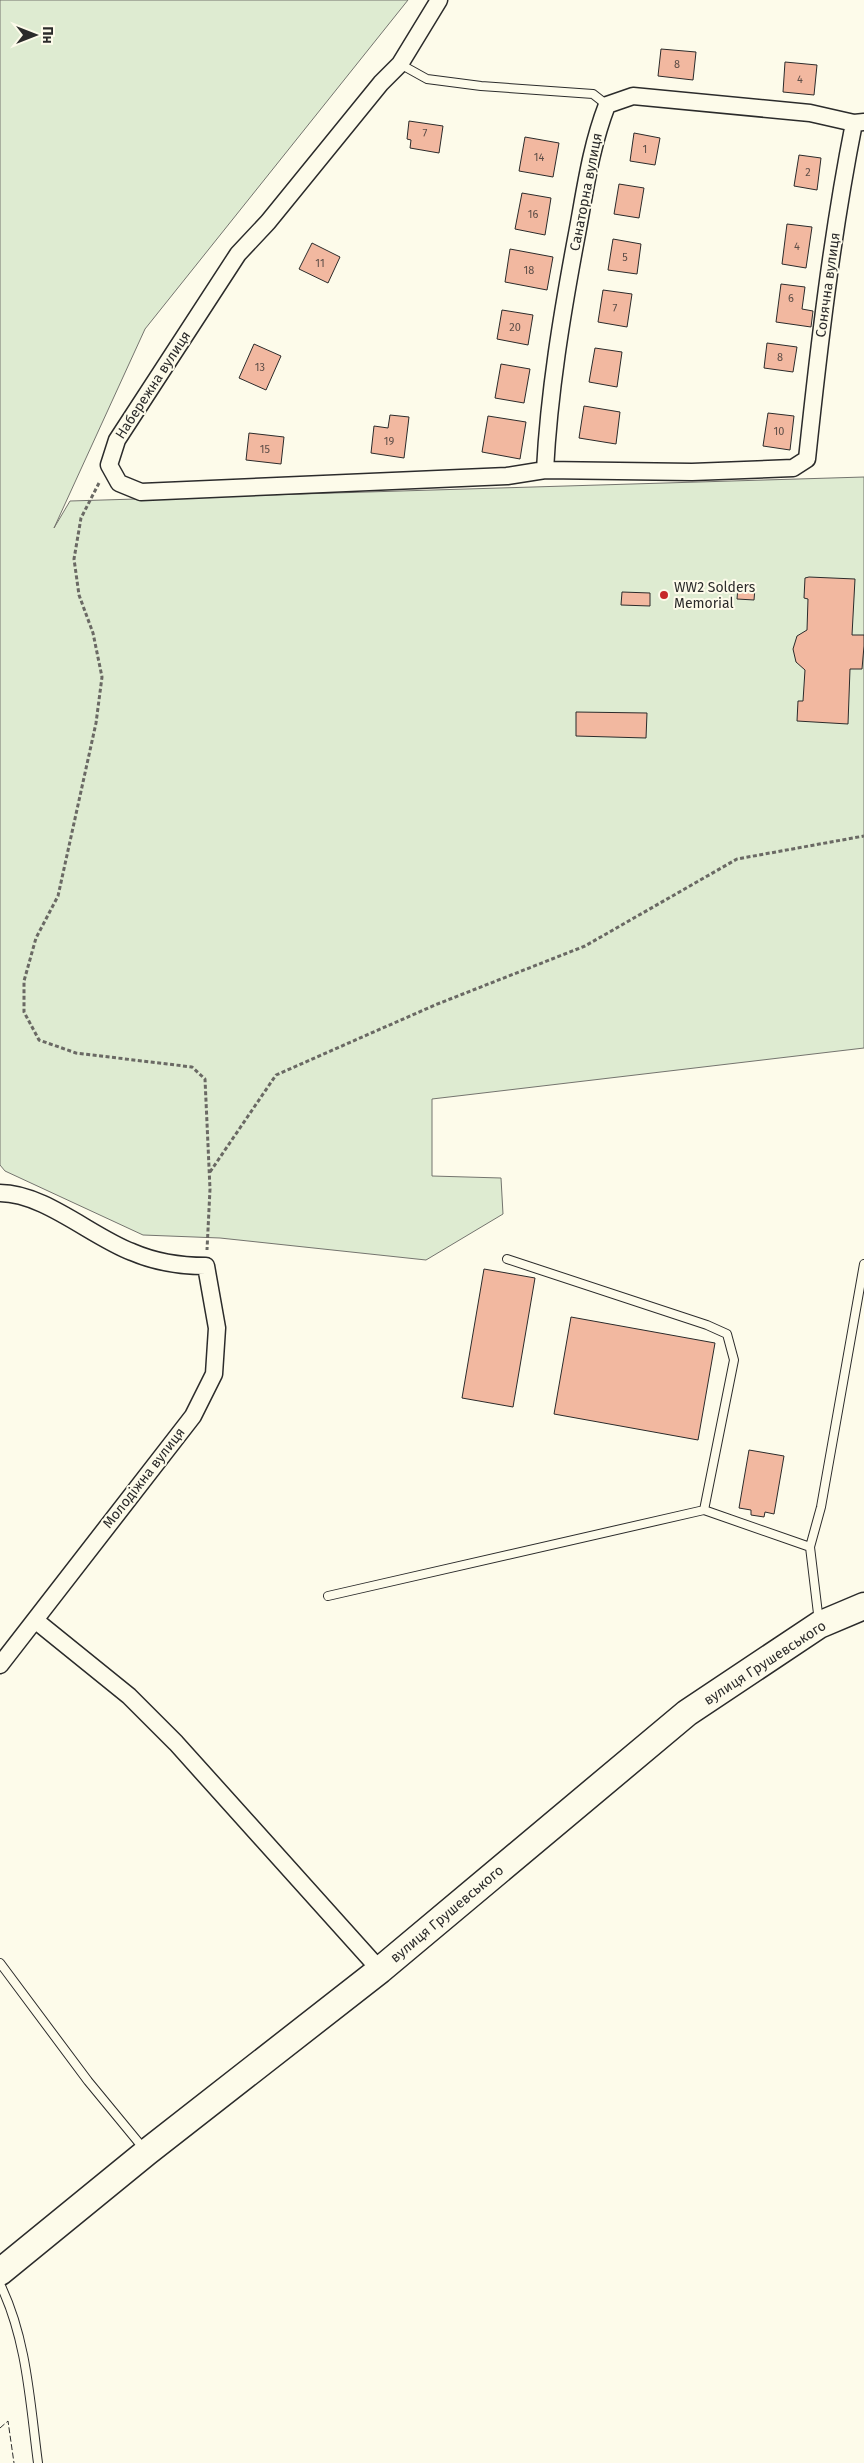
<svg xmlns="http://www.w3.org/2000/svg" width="864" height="2463" viewBox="0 0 864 2463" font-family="'Fira Sans',sans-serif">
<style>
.green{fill:#deebd1;stroke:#74746e}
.building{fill:#f2b8a0;stroke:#2b2b2b}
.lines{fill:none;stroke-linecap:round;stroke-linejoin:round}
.lane-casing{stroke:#2b2b2b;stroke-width:10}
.street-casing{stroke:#2b2b2b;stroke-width:19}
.primary-casing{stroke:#2b2b2b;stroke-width:29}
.path{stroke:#6a6964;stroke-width:3;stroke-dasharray:4 2.5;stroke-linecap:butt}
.lane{stroke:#fdfbea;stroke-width:8}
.street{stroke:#fdfbea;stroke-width:16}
.primary{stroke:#fdfbea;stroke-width:26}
.fence{stroke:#2b2b2b;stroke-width:1;stroke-dasharray:6 2.5;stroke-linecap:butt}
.poi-dot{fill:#c62828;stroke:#fdfbea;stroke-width:2}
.labels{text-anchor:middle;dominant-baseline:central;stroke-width:4;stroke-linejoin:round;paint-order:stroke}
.number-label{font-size:11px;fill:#5d4e48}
.street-label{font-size:14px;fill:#2b2b2b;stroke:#fdfbea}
.poi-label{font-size:14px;fill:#2b2b2b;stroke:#fdfbea;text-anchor:start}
</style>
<rect width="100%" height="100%" fill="#fdfbea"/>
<!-- green -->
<path class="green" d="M0 0H408L145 329 54 528 70 501 864 477V1048L432 1099V1176L501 1178 503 1214 426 1260 220 1238 143 1235 5 1171 0 1165Z"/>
<!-- building -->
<path class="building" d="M661 49 696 52 693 80 658 76Z
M785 62 817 65 814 95 783 92Z
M409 121 443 126 439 153 410 148 411 140 407 139Z
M634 133 660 138 655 165 630 161Z
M525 137 559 143 553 177 519 171Z
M799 155 821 158 817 190 794 186Z
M619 184 644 188 639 218 614 214Z
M522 193 551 198 545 235 515 229Z
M787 224 812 227 806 268 782 264Z
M613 239 641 244 637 274 608 270Z
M312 243 340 257 328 283 299 269Z
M510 249 553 257 547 290 505 282Z
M781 284 805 287 802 309 813 311 811 327 776 322Z
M603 290 632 294 627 327 598 322Z
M502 310 533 315 528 345 497 339Z
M767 343 797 347 793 372 764 368Z
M254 344 281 356 266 390 239 378Z
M595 348 622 352 617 387 589 382Z
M501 364 530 369 524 403 495 398Z
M584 406 620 412 616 444 579 438Z
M768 413 794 416 790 450 763 446Z
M390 415 409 417 404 458 371 453 374 426 388 428Z
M488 416 526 422 520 459 482 452Z
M249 433 284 437 281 464 246 460Z
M809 577 855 579 852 635H864V646L862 669H850L848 724 797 721 798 701H803L805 670 796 662 793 649 797 636 807 630 808 599 804 598 805 578Z
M738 587 755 588 754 600 737 599Z
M622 592 650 593V606L621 605Z
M576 712 647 713 646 738 576 736Z
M484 1269 535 1278 513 1407 462 1398Z
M571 1317 715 1343 698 1440 554 1414Z
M749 1450 784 1456 774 1514 765 1512 764 1517 751 1515V1510L739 1508Z"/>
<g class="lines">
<!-- lane casing -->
<g class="lane-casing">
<path id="lane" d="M400 64 427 79 481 86 593 94 607 105
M507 1259 707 1325 727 1334 734 1360 704 1510 810 1547
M328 1596 704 1510
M819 1622 810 1547 821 1507 864 1264
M0 1963 88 2081 144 2149
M0 2284C27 2339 30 2403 38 2463"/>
</g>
<!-- street casing -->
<g class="street-casing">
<path id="street" d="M439 0 400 64 381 83 268 222 238 254 117 440 109 465 119 483 141 492 507 476 545 470 692 472 793 468 807 459C819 346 832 234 854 123L864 122
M545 470C549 392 562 314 576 239 585 192 590 149 607 105L633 96 810 113 854 123
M0 1193C44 1193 92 1237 132 1252 155 1262 181 1266 206 1266L217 1328 214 1374 193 1416 0 1665
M35 1620 129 1696 176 1743 380 1970"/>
</g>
<!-- primary casing -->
<g class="primary-casing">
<path id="primary" d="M0 2272 147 2152 380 1970 687 1713 819 1625 864 1606"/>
</g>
<!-- path -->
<path class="path" d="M99 483 81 518 74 559 79 595 93 633 102 677 96 723 58 896 36 938 24 981V1012L39 1040 76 1053 192 1067 205 1079 210 1189 207 1250
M210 1172 276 1075 435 1005 585 946 737 859 864 836"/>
<!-- lane -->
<use href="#lane" class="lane"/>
<!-- street -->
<use href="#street" class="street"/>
<!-- primary -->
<use href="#primary" class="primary"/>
<!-- fence -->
<path class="fence" d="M0 2428 8 2421 14 2463"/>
</g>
<!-- markers -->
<circle class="poi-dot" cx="664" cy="595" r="5"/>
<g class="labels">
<!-- number labels -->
<g class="number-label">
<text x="677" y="64">8</text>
<text x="800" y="79">4</text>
<text x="425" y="133">7</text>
<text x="645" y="149">1</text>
<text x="539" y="157">14</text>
<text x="808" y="172">2</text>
<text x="533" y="214">16</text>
<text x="797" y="246">4</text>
<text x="625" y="257">5</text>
<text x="320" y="263">11</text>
<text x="529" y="270">18</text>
<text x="791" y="298">6</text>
<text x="615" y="308">7</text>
<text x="515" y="327">20</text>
<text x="780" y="357">8</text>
<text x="260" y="367">13</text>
<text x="779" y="431">10</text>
<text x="389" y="441">19</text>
<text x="265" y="449">15</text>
</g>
<!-- street labels -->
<g class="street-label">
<text transform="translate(586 192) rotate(-79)">Санаторна вулиця</text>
<text transform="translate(828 285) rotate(-82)">Сонячна вулиця</text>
<text transform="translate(153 385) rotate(-57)">Набережна вулиця</text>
<text transform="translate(144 1478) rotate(-52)">Молодіжна вулиця</text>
<text transform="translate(765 1663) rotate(-33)">вулиця Грушевського</text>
<text transform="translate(447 1914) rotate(-40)">вулиця Грушевського</text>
</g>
<!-- poi labels -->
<g class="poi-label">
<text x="674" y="587">WW2 Solders<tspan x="674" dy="16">Memorial</tspan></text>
</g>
</g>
<!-- north arrow -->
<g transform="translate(35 35) rotate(90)" stroke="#fdfbea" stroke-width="4" paint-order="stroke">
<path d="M0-4L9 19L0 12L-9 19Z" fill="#2b2b2b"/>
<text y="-8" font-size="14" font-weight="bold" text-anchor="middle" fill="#2b2b2b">Пн</text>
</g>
</svg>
